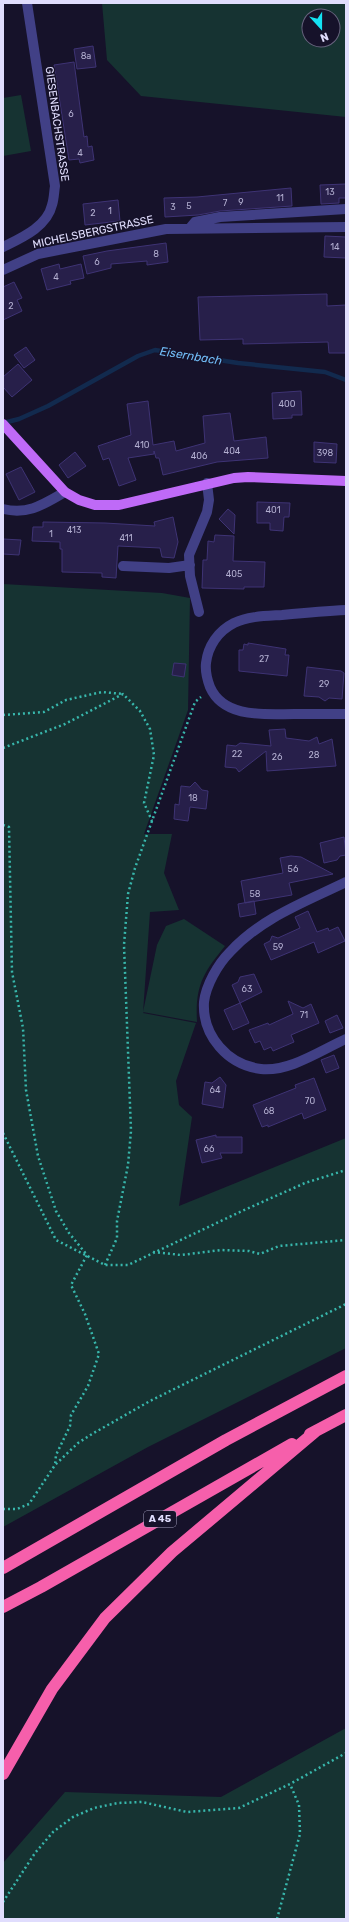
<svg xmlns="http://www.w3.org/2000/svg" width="349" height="1922" viewBox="0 0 349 1922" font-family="Rubik,sans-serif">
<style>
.green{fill:#163332;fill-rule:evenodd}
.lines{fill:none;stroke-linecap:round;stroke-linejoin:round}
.stream{stroke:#122a4e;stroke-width:4.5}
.building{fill:#271f4a;stroke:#3e3374}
.path{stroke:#38b7ac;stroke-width:2.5;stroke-dasharray:2 3;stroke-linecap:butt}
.minor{stroke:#414086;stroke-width:10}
.major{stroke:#bf6af7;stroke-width:10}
.highway{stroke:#f65fab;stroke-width:12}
.labels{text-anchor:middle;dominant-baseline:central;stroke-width:3;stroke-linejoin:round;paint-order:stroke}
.number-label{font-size:9px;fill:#b2aed0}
.shield{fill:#16122a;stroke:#a3a0be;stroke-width:1}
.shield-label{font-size:10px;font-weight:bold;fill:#e0ddfd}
.street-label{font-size:11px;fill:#e0ddfd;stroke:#16122a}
.water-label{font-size:12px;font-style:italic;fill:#71bcf7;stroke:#16122a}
</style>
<rect width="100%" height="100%" fill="#16122a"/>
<!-- green -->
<path class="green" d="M102 3H346V117L141 96 107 60ZM309 16H333V40H309Z
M21 95 31 151 3 156V98Z
M3 584 162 593 190 598 188 710 144 834H172L164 873 179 910 150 912 143 1013 196 1023 176 1081 179 1105 192 1117 179 1206 346 1138V1348L148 1447 3 1527Z
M184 919 225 946C203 973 195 986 197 1022L143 1012 157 945 166 926Z
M346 1728V1919H3V1863L65 1792 221 1797Z"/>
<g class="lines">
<!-- stream -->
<path class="stream" d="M3 423 19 419 48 406 138 356 155 350 238 363 325 372 346 380"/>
</g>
<!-- building -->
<path class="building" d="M93 46 96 67 77 69 74 49Z
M74 62 84 137 87 136 88 147 92 146 94 160 80 163 79 159 69 160 54 65Z
M346 184V198H339V203L321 204 320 185Z
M291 188 292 206 220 211 198 215 165 217 164 198 197 197Z
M118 200 120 221 85 225 83 204Z
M325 236 346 237V258L324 257Z
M166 243 168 262 147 265V261L111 264V268L87 274 83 256 107 251Z
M59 264 60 269 81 264 84 278 70 281 71 284 47 290 41 269Z
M14 282 22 298 17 300 22 311 3 320V287Z
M327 294V306L346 305V353H329L328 342 243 344V339L200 340 198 297Z
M26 347 35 360 24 368 14 355Z
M18 364 32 380 12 397 3 387V377Z
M301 391 302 415H292V418L273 419 272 393Z
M148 401 153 445 174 441 176 451 205 443 203 416 230 413 234 441 266 437 268 458 217 462 163 475 159 458H156L154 451V454L128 458 136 480 119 486 109 458 103 460 98 446 131 435 127 404Z
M314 442 337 444 336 463 314 462Z
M75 452 86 466 68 478 59 465Z
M21 467 35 492 19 500 6 474Z
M257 502 290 503 289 517H284L283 531 270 530V523H257Z
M228 509 235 515 234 534 219 519Z
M173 517 178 542 174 558 162 557 160 548 118 546 116 578 102 577V573L62 572V549H60V542L32 541 33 527H43V522L105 523 155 526 154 522Z
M215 535 234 536 233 561 265 562 264 587H244V589L202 588 203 560H207L208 541 214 542Z
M3 539 21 540 19 555 3 554Z
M248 643 286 649 285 655H289L287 676 239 671V650H243L244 644 248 645Z
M174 663 186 664 184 677 172 675Z
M307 667 341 671 344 673 342 699 329 698 325 701 319 697 304 696Z
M285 729 286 738 309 741 317 737 319 744 332 739 336 766 267 771 266 751 239 772 236 768 225 767 227 745 236 746 240 743 271 746 269 730Z
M195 782 202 790 208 791 206 809 190 807 188 821 174 819 175 804 179 805 181 786 190 787Z
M344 837 346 855 340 856 337 860 324 863 320 843Z
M291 856 301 857 333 874 289 883 292 895 245 903 241 881 283 873 280 858Z
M254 901 256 914 240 917 238 904Z
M308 911 317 932 328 928 329 931 338 927 345 941 318 953 314 942 271 960 264 944 270 941 272 936 278 938 300 928 295 917Z
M254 974 262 992 240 1003 232 985 238 982 240 977Z
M288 1001 303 1008 311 1004 319 1023 291 1035 294 1042 273 1051 271 1047 264 1050 260 1041 255 1043 249 1030 268 1023 269 1025 293 1014Z
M240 1003 249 1023 233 1030 224 1010Z
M337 1015 343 1028 330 1033 325 1021Z
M334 1055 339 1068 326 1073 321 1060Z
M220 1077 226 1085 223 1108 202 1104 205 1082 212 1083Z
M314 1078 326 1110 304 1119 302 1113 268 1127V1125L262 1127 253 1105 296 1088 295 1085Z
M216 1135V1137H242V1153H220L222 1158 202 1163 196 1140Z"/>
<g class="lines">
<!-- path -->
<path class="path" d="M3 715 44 712 66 700 102 692 123 694
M3 748 65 724 123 694 140 711 150 729 154 755 144 803 152 821
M3 825 9 827 12 972 23 1028 26 1090 38 1156 56 1211 69 1233 87 1255 71 1285 85 1314 99 1354 88 1386 71 1415 70 1426 56 1455 55 1465
M3 1133 56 1240 105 1265H128L242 1211 305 1183 346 1170
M153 1252 181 1255 221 1250 249 1251 260 1254 279 1246 346 1240
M105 1265 117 1238V1221L128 1165 131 1131 124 945 128 894 135 868 195 702 201 697
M3 1509H17L29 1504 55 1465 78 1443 92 1434 150 1401 346 1304
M3 1902 35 1853 53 1832 73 1817 94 1808 118 1803 142 1802 187 1812 239 1808 290 1784 346 1753
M277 1919 300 1834 299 1805 290 1784"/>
<!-- minor -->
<path class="minor" d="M190 228 195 222 220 217 346 209
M3 247C21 238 47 227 52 205 54 199 54 192 55 186L27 3
M3 270 38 254 166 229 346 227
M3 509C29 515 44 504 65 492
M123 566 169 568 190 565
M346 610C325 611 303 613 282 615 266 616 249 616 234 623 218 631 208 646 206 663 205 672 207 679 210 687 224 719 266 714 294 714 311 714 329 714 346 714
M199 612 190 576 189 555 207 512 209 500 207 483
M346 882C305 902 261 918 230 952 218 964 206 985 204 1002 202 1036 228 1065 261 1069 290 1072 321 1050 346 1039"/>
<!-- major -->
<path class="major" d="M3 424 65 492 79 500 95 505H119L234 478 248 477 346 481"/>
<!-- highway -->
<path class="highway" d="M310 1434 346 1415
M3 1568 226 1440 346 1376
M3 1607 41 1587 292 1444
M3 1774 52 1689 105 1618 172 1552 316 1431"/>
</g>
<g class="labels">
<!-- number labels -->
<g class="number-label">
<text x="86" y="56">8a</text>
<text x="71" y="114">6</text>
<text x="80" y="153">4</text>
<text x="330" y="192">13</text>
<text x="280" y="198">11</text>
<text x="241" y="202">9</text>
<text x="225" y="203">7</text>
<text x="189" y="206">5</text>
<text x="173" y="207">3</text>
<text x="110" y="211">1</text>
<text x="93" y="213">2</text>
<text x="335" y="247">14</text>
<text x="156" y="254">8</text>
<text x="97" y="262">6</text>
<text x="56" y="277">4</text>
<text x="11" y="306">2</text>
<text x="287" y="404">400</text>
<text x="142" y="445">410</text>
<text x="232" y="451">404</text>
<text x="325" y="453">398</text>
<text x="199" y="456">406</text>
<text x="273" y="510">401</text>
<text x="74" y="530">413</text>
<text x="51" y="534">1</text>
<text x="126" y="538">411</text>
<text x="234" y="574">405</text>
<text x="264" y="659">27</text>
<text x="324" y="684">29</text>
<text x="237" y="754">22</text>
<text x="314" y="755">28</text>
<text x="277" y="757">26</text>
<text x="193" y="798">18</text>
<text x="293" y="869">56</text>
<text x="255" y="894">58</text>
<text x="278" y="947">59</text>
<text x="247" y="989">63</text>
<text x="304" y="1015">71</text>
<text x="215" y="1090">64</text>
<text x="310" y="1101">70</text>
<text x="269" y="1111">68</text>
<text x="209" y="1149">66</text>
</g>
<!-- shield labels -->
<rect class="shield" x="144" y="1511" width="32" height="16" rx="3"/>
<g class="shield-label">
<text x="160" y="1519">A 45</text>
</g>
<!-- street labels -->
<g class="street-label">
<text transform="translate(57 124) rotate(82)">GIESENBACHSTRASSE</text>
<text transform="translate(93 232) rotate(-12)">MICHELSBERGSTRASSE</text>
</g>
<!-- water labels -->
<g class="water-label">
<text transform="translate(191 356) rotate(9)">Eisernbach</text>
</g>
</g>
<!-- border -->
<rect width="349" height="1922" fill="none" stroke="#e0ddfd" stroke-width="8"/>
<!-- north arrow -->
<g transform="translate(321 28) rotate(159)"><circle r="19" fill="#16122a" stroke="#67637e"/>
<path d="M0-3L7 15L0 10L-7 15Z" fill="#14e1f2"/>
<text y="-6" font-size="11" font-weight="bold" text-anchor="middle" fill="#e0ddfd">N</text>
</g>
</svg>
